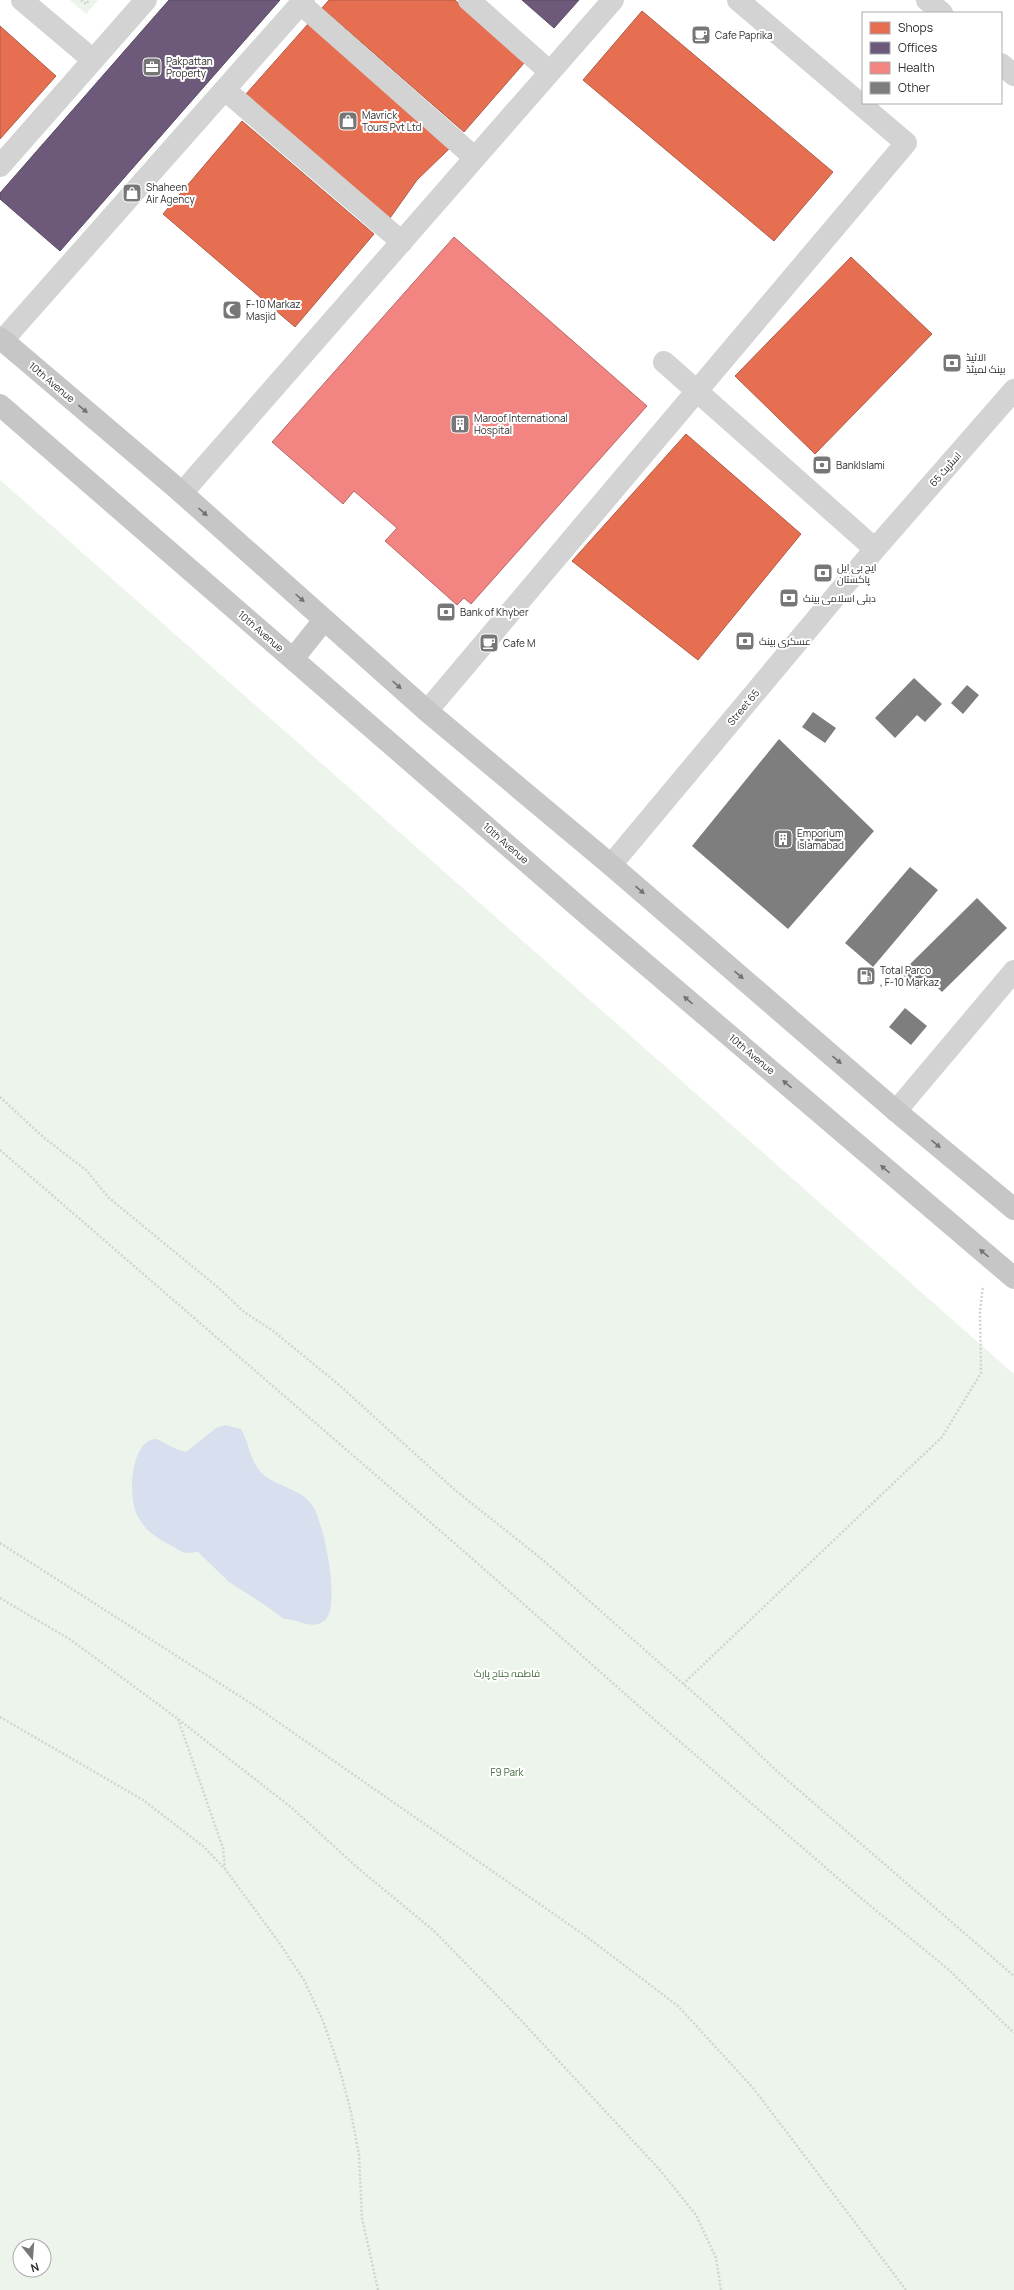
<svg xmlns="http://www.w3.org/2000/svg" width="1014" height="2290" viewBox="0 0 1014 2290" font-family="Manrope,Cairo,sans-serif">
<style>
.green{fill:#edf4eb;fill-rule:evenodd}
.water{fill:#d8e0f0}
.shops{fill:#e76f51;stroke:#b05c46}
.offices{fill:#6d597a;stroke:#5a4c63}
.health{fill:#f28482;stroke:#b76a69}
.building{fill:#7e7e7e}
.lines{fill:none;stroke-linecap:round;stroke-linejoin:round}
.path{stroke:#d3d3d3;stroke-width:2.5;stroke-dasharray:2 2;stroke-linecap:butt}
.minor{stroke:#d3d3d3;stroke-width:22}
.major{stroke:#c6c6c6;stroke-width:22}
.oneway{fill:#727272}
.labels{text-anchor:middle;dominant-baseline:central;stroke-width:4;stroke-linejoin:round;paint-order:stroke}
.poi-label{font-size:10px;fill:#2e2e2e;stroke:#fff;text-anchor:start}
.street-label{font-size:10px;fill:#2e2e2e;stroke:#fff}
.park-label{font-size:10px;fill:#43683c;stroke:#fff}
</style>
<rect width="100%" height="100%" fill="#fff"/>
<!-- green -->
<path class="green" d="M70 0H98L86 14Z
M0 480 1014 1374V2290H0ZM20 2246H44V2270H20Z"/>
<!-- water -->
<path class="water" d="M225 1425 241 1429C250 1444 250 1464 264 1475 278 1487 301 1489 312 1505 324 1521 342 1610 324 1621 310 1631 298 1618 284 1619L262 1603 229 1582 198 1552C194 1552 190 1553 186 1553 182 1553 174 1547 170 1545 155 1537 144 1529 137 1515 128 1497 130 1442 155 1439 160 1439 174 1450 186 1452L216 1428Z"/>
<!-- shops -->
<path class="shops" d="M329 0H455L525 62 464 132 322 8Z
M642 11 833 172 774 241 583 80Z
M308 24 450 148 417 180 390 218 246 94Z
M0 26 56 76 0 139Z
M242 121 374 234 295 327 163 214Z
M851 257 932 334 815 454 735 376Z
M686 434 801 534 698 660 572 561Z"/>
<!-- offices -->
<path class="offices" d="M169 0H280L60 251 0 199V193Z
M522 0H579L554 28Z"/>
<!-- health -->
<path class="health" d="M454 237 647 406 471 604 464 598 457 605 385 541 397 528 354 491 343 504 272 442Z"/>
<!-- building -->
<path class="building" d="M914 678 942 704 925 722 917 715 895 738 875 718Z
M967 685 979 695 963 714 951 703Z
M813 712 836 728 825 743 802 727Z
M779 739 874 831 788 929 692 846Z
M910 867 938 890 873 967 845 943Z
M977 898 1007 928 942 992 928 978 917 989 901 973Z
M905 1008 927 1026 911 1045 889 1027Z"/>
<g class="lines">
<!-- path -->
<path class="path" d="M81 0 86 4 89 0
M0 1097 43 1137 86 1170 109 1198 220 1289 244 1312 272 1330 338 1384 455 1490 543 1560 705 1703 779 1773 1014 1976
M0 1150 475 1561 641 1708 862 1899 948 1969 1014 2033
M0 1543 255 1706 587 1937 678 2006 754 2089 906 2290
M0 1598 71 1640 178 1719 292 1808 359 1869 433 1930 517 2016 659 2169 696 2215 716 2258 721 2290
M683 1684 942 1437 981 1373 980 1311 983 1286
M0 1717 143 1800 203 1846 225 1869 278 1941 304 1980 323 2021 339 2067 351 2112 359 2155 362 2218 378 2290
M178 1719 223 1848 225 1868"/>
<!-- minor -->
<path class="minor" d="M22 0 93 60
M469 0 550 72
M927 0 942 13
M301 4 475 158
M1001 64 1014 75
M225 90 402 242
M0 166 146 0
M3 340 304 0
M664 362 875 549
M182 493 613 0
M427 711 906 143 738 0
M611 865 875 549 1014 390
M896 1111 1014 971"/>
<!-- major -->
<path class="major" d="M0 338 173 485 427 711 611 865 896 1111 1014 1209
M0 405 589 916 1014 1278
M293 659 324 620"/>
</g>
<!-- one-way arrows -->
<defs><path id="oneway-solid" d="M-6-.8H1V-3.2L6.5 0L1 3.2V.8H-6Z"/></defs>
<g class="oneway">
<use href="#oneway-solid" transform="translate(83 409) rotate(40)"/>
<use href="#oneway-solid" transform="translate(203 512) rotate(42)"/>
<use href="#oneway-solid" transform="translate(300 598) rotate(42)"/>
<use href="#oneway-solid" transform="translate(397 685) rotate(42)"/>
<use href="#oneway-solid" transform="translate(640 890) rotate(41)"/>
<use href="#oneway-solid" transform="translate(739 975) rotate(41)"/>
<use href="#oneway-solid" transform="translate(688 1000) rotate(-140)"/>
<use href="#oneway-solid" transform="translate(837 1060) rotate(41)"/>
<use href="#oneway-solid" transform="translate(787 1084) rotate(-140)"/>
<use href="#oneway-solid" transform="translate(936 1144) rotate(40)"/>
<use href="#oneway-solid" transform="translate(885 1169) rotate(-140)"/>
<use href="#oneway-solid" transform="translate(984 1253) rotate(-140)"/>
</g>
<!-- icons -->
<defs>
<g id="cafe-square" transform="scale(1)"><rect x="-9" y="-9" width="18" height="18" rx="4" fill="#777" stroke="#fff"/><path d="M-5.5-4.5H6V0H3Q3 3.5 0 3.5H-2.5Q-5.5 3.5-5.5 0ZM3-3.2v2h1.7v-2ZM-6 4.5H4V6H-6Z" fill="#fff"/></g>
<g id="office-square" transform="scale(1)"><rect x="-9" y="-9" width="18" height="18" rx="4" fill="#777" stroke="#fff"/><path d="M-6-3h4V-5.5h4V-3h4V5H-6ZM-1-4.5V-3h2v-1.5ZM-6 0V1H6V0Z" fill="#fff"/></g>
<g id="shop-square" transform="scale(1)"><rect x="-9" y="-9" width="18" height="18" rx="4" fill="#777" stroke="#fff"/><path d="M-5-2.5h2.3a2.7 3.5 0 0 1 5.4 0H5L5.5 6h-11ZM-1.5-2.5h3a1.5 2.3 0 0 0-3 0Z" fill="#fff"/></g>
<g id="mosque-square" transform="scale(1)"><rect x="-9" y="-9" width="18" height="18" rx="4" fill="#777" stroke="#fff"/><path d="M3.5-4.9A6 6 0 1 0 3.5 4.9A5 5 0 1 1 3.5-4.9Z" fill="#fff"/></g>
<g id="bank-square" transform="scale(1)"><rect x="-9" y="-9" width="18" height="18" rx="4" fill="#777" stroke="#fff"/><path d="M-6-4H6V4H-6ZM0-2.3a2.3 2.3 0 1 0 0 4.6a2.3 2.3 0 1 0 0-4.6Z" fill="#fff"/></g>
<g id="building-square" transform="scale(1)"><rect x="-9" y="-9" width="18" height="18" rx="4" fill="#777" stroke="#fff"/><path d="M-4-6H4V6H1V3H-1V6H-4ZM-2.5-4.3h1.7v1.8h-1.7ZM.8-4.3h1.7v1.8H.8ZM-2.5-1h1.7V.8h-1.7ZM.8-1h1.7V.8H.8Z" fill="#fff"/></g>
<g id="fuel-square" transform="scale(1)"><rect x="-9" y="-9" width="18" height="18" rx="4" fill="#777" stroke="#fff"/><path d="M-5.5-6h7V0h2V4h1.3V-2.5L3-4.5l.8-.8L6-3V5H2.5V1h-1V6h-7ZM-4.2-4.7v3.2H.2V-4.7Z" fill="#fff"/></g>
</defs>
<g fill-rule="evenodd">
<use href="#cafe-square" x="701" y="35"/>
<use href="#office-square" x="152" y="67"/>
<use href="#shop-square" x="348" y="121"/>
<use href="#shop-square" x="132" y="193"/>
<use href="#mosque-square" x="232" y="310"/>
<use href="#bank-square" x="952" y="363"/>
<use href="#building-square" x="460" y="424"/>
<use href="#bank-square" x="822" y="465"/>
<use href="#bank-square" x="823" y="573"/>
<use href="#bank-square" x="789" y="598"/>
<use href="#bank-square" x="446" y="612"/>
<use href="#bank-square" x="745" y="641"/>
<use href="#cafe-square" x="489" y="643"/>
<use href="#building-square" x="783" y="839"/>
<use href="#fuel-square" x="866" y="976"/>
</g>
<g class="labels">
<!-- poi labels -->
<g class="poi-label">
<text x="715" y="35">Cafe Paprika</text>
<text x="166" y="61">Pakpattan<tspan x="166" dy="12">Property</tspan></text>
<text x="362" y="115">Mavrick<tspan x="362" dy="12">Tours Pvt Ltd</tspan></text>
<text x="146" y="187">Shaheen<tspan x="146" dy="12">Air Agency</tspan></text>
<text x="246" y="304">F-10 Markaz<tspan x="246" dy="12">Masjid</tspan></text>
<text x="966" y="357">الائیڈ<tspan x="966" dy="12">بینک لمیٹڈ</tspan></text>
<text x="474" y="418">Maroof International<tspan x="474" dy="12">Hospital</tspan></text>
<text x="836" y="465">BankIslami</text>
<text x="837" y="567">ایچ بی ایل<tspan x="837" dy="12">پاکستان</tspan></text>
<text x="803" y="598">دبئی اسلامی بینک</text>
<text x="460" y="612">Bank of Khyber</text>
<text x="759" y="641">عسکری بینک</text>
<text x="503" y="643">Cafe M</text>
<text x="797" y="833">Emporium<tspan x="797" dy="12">Islamabad</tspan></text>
<text x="880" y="970">Total Parco<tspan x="880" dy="12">, F-10 Markaz</tspan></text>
</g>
<!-- street labels -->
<g class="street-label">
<text transform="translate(52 382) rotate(40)">10th Avenue</text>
<text transform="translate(945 469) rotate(-49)">اسٹریٹ 65</text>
<text transform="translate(261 631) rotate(41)">10th Avenue</text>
<text transform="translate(743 707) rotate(-50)">Street 65</text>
<text transform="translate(506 843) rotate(41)">10th Avenue</text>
<text transform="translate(752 1054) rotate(40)">10th Avenue</text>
</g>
<!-- park labels -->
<g class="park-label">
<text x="507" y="1673">فاطمہ جناح پارک</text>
<text x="507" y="1772">F9 Park</text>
</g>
</g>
<!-- legend -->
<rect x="862" y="12" width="140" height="92" fill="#ffffff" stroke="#ababab"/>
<rect x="870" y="22" width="20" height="12" fill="#e76f51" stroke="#ababab"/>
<text x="898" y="32" font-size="12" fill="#2e2e2e">Shops</text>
<rect x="870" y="42" width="20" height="12" fill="#6d597a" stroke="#ababab"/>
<text x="898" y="52" font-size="12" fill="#2e2e2e">Offices</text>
<rect x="870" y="62" width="20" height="12" fill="#f28482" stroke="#ababab"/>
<text x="898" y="72" font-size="12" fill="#2e2e2e">Health</text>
<rect x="870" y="82" width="20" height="12" fill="#7e7e7e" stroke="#ababab"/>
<text x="898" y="92" font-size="12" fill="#2e2e2e">Other</text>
<!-- north arrow -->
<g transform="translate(32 2258) rotate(163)"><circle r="19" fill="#ffffff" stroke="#ababab"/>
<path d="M0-3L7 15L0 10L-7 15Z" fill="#777777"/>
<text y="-6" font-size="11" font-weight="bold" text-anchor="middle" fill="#2e2e2e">N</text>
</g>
</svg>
